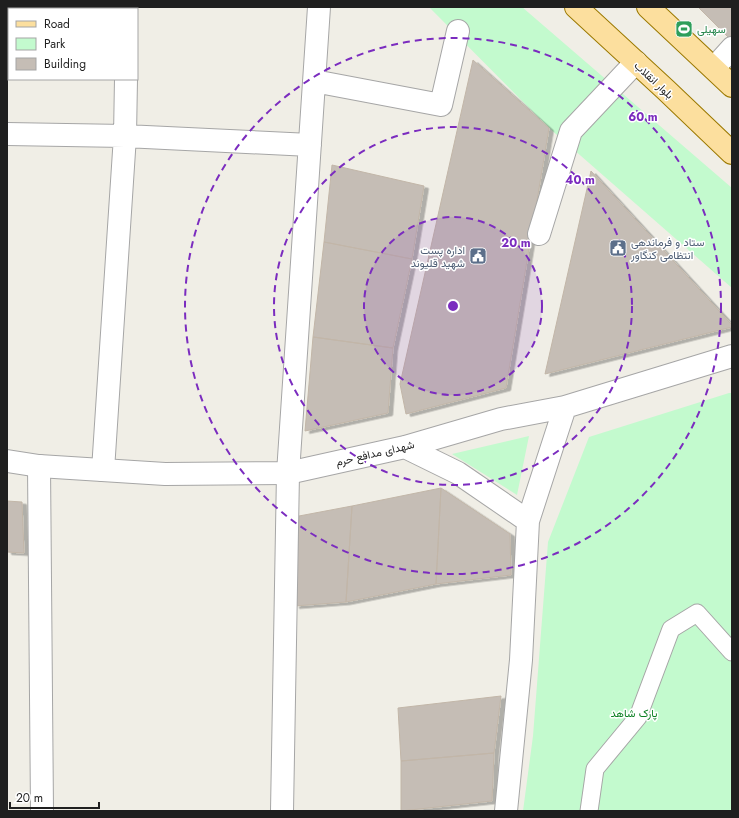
<svg xmlns="http://www.w3.org/2000/svg" width="739" height="818" viewBox="0 0 739 818" font-family="Jost,Vazirmatn,sans-serif">
<style>
.park{fill:#c3face}
.building{fill:#c5bdb5;stroke:#c2b6a8;filter:url(#shadow)}
.lines{fill:none;stroke-linecap:round;stroke-linejoin:round}
.service-casing{stroke:#a6a6a6;stroke-width:19}
.minor-casing{stroke:#a6a6a6;stroke-width:24}
.tertiary-casing{stroke:#a6a6a6;stroke-width:24}
.primary-casing{stroke:#9b7900;stroke-width:24}
.service{stroke:#fff;stroke-width:17}
.minor{stroke:#fff;stroke-width:22}
.tertiary{stroke:#fff;stroke-width:22}
.primary{stroke:#fcdf9e;stroke-width:22}
.ring{fill:none;stroke:#7b2cbf;stroke-width:2;stroke-dasharray:7 5}
.labels{text-anchor:middle;dominant-baseline:central;stroke-width:3;stroke-linejoin:round;paint-order:stroke}
.leisure-label{font-size:11px;fill:#27864d;stroke:#fff;text-anchor:start}
.street-label{font-size:11px;fill:#1f1f1f;stroke:#fff}
.service-label{font-size:11px;fill:#4e5e75;stroke:#fff;text-anchor:start}
.park-label{font-size:11px;fill:#0b8022;stroke:#fff}
.centre{fill:#7b2cbf;stroke:#fff;stroke-width:2}
.ring-label{font-size:12px;text-anchor:middle;font-weight:bold;fill:#7b2cbf;stroke:#fff;stroke-width:3;stroke-linejoin:round;paint-order:stroke}
</style>
<defs>
<filter id="shadow"><feDropShadow dx="4.5" dy="2.5" stdDeviation="0" flood-color="#0004"/></filter>
</defs>
<rect width="100%" height="100%" fill="#f0eee6"/>
<!-- park -->
<path class="park" d="M429 7H522L732 188V288L549 128Z
M729 393H732V811H523L533 736 548 542 589 437Z
M529 436 517 495 452 454Z"/>
<!-- building -->
<path class="building" d="M698 7H732V34L729 38Z
M473 60 549 128 506 388 406 414 400 384Z
M332 165 424 186 412 259 324 242Z
M591 171 732 325V327L545 374Z
M324 242 412 259 393 348 313 337Z
M313 337 393 348 388 413 305 431Z
M441 488 510 534 511 575 436 584Z
M441 488 436 584 346 602 352 506Z
M7 501 22 502 24 553 7 552Z
M352 506 346 602 295 606 299 516Z
M501 696 494 753 401 761 398 708Z
M494 753 492 801 401 811V761Z"/>
<g class="lines">
<!-- service casing -->
<g class="service-casing">
<path id="service" d="M589 811 595 769 638 717 671 629 697 613 732 652"/>
</g>
<!-- minor casing -->
<g class="minor-casing">
<path id="minor" d="M714 68 732 48
M314 81 441 105 458 31
M7 134 125 136 310 145
M539 234 571 131 636 62
M39 466 42 811
M103 470 125 136 126 79
M282 811 288 473 319 7"/>
</g>
<!-- tertiary casing -->
<g class="tertiary-casing">
<path id="tertiary" d="M405 447 458 473 528 521
M7 461 39 466 165 474 288 473 405 447 501 419 565 407 732 356
M506 811 521 660 528 521 565 407"/>
</g>
<!-- primary casing -->
<g class="primary-casing">
<path id="primary" d="M576 7 666 90 732 153
M648 7 732 86"/>
</g>
<!-- service -->
<use href="#service" class="service"/>
<!-- minor -->
<use href="#minor" class="minor"/>
<!-- tertiary -->
<use href="#tertiary" class="tertiary"/>
<!-- primary -->
<use href="#primary" class="primary"/>
</g>
<!-- distance rings -->
<circle cx="453" cy="306" r="89" fill="#7b2cbf" fill-opacity=".12"/>
<g class="ring">
<circle cx="453" cy="306" r="89"/>
<circle cx="453" cy="306" r="179"/>
<circle cx="453" cy="306" r="268"/>
</g>
<!-- icons -->
<defs>
<g id="stadium-square" transform="scale(0.9)"><rect x="-9" y="-9" width="18" height="18" rx="4" fill="#2e9e5b" stroke="#fff"/><path d="M0-5a6.5 5 0 1 0 0 10a6.5 5 0 1 0 0-10ZM-3.5-1.8h7v3.6h-7Z" fill="#fff"/></g>
<g id="civic-square" transform="scale(0.9)"><rect x="-9" y="-9" width="18" height="18" rx="4" fill="#5c6f8a" stroke="#fff"/><path d="M-.6-6.5H3V-4.5H.6V-3L4-1V1h2V6H-6V1h2V-1L-.6-3ZM-1.2 2.5V6h2.4V2.5Z" fill="#fff"/></g>
</defs>
<g fill-rule="evenodd">
<use href="#stadium-square" x="684" y="29"/>
<use href="#civic-square" x="618" y="248"/>
<use href="#civic-square" x="478" y="256"/>
</g>
<g class="labels">
<!-- leisure labels -->
<g class="leisure-label">
<text x="697" y="29">سهیلی</text>
</g>
<!-- street labels -->
<g class="street-label">
<text transform="translate(654 80) rotate(43)">بلوار انقلاب</text>
<text transform="translate(375 453) rotate(-13)">شهدای مدافع حرم</text>
</g>
<!-- service labels -->
<g class="service-label">
<text x="631" y="242">ستاد و فرماندهی<tspan x="631" dy="13">انتظامی کنگاور</tspan></text>
<text x="465" y="250" text-anchor="end">اداره پست<tspan x="465" dy="13">شهید قلیوند</tspan></text>
</g>
<!-- park labels -->
<g class="park-label">
<text x="634" y="713">پارک شاهد</text>
</g>
</g>
<circle cx="453" cy="306" r="6" class="centre"/>
<g class="ring-label">
<text x="643" y="121">60 m</text>
<text x="580" y="184">40 m</text>
<text x="516" y="247">20 m</text>
</g>
<!-- border -->
<rect width="739" height="818" fill="none" stroke="#1f1f1f" stroke-width="16"/>
<!-- legend -->
<rect x="8" y="8" width="130" height="72" fill="#ffffff" stroke="#a5a5a5"/>
<rect x="16" y="21" width="20" height="6" fill="#fcdf9e" stroke="#a5a5a5"/>
<text x="44" y="28" font-size="12" fill="#1f1f1f">Road</text>
<rect x="16" y="38" width="20" height="12" fill="#c3face" stroke="#a5a5a5"/>
<text x="44" y="48" font-size="12" fill="#1f1f1f">Park</text>
<rect x="16" y="58" width="20" height="12" fill="#c5bdb5" stroke="#a5a5a5"/>
<text x="44" y="68" font-size="12" fill="#1f1f1f">Building</text>
<!-- scale -->
<path d="M10 802v6h89v-6" fill="none" stroke="#1f1f1f" stroke-width="2"/>
<text x="16" y="802" font-size="12" fill="#1f1f1f" stroke="#ffffff" stroke-width="3" paint-order="stroke">20 m</text>
</svg>
